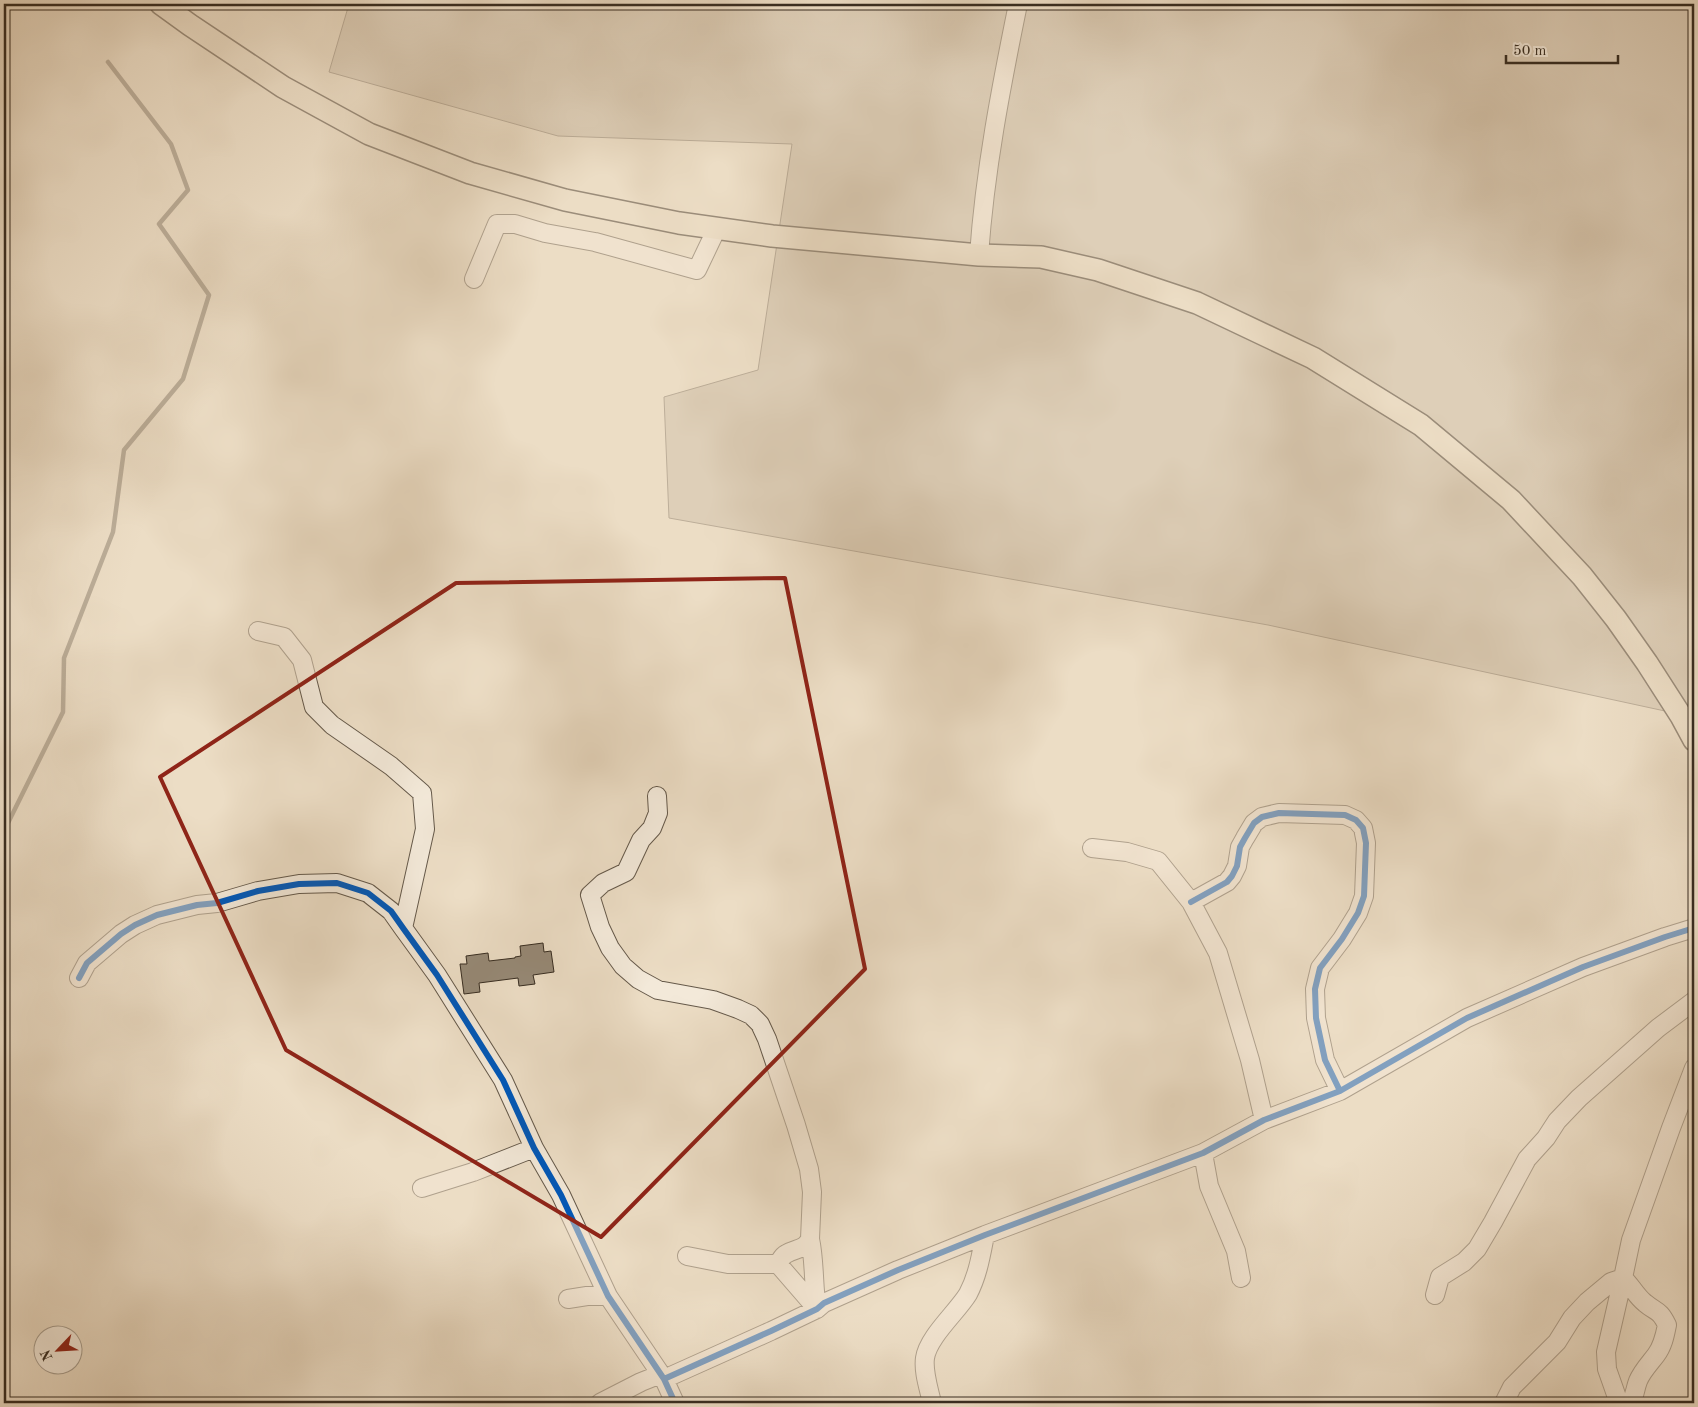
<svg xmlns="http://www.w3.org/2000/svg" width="1698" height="1407" viewBox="0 0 1698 1407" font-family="'Old Standard TT',serif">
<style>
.green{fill:#cdbfa9;stroke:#827665}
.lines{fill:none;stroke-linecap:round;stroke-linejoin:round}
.stream{stroke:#7f7362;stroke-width:4.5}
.building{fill:#968976;stroke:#382d21}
.minor-casing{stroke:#65594a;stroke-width:20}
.major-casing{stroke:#382d21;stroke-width:24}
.minor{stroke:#f3e9d9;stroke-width:18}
.major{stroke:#ecddc5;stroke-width:21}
.cycleway-casing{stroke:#f3e9d9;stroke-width:9}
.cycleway{stroke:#0057b8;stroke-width:6}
.marked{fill:none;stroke:#8f2418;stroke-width:4;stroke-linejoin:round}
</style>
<rect width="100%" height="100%" fill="#ecddc5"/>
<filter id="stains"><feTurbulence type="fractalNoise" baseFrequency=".004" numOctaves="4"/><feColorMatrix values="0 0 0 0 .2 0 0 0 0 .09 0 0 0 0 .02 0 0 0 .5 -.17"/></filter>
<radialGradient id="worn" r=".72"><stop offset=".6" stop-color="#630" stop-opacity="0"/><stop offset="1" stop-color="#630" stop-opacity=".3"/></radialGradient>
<!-- green -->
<path class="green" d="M349 4H1694V689L1688 716 1268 625 669 518 664 397 758 370 792 144 558 136 329 72Z"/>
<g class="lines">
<!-- stream -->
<path class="stream" d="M4 831 63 712 64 658 113 532 124 450 183 379 209 295 159 224 188 190 171 144 108 62"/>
</g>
<!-- building -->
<path class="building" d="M543 943 544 952 551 951 554 972 533 975 535 984 519 986 518 978 479 983 480 992 464 994 460 964H467L466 956 488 953 489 961 515 958V957L521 956 520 946Z"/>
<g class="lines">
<!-- minor casing -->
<g class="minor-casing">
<path id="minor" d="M979 255C985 170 1001 87 1018 4
M474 279 497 224H515L545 233 595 242 697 270 717 228
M258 631 284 637 302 660 314 707 332 725 391 766 422 793 425 829 403 928
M657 796 658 813 652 828 641 840 626 872 603 883 590 895 600 927 610 948 623 966 638 979 658 990 713 1000 738 1009 751 1015 760 1024 767 1039 796 1125 809 1169 812 1192 810 1239C805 1250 796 1248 786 1254 782 1256 781 1260 778 1264L817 1309
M1092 848 1127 852 1158 861 1191 902 1218 953 1250 1060 1264 1120
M1191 902 1227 882 1232 876 1237 866 1240 847 1245 838 1254 823 1262 817 1279 813 1345 815 1356 820 1363 828 1366 843 1364 896 1358 913 1342 939 1320 968 1315 989 1316 1018 1325 1060 1340 1091
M79 978 87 963 121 934 135 925 157 915 197 905 217 903 258 891 299 884 337 883 368 893 391 911 403 928 437 975 503 1080 534 1148 561 1195 608 1296 664 1379 675 1403
M1203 1153 1209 1186 1236 1251 1241 1278
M422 1188 473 1172 534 1148
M810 1239C815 1262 813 1285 817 1309
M687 1256 728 1264H778
M1435 1295 1440 1277 1464 1262 1477 1249 1493 1222 1527 1159 1546 1138 1557 1121 1579 1098 1658 1028 1694 1001
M568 1299 587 1296H608
M664 1379 771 1331 817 1309 824 1303 898 1270 985 1235 1203 1153 1264 1120 1340 1091 1467 1018 1583 967 1665 937 1694 928
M600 1403 641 1382 661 1374
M932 1403C929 1389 923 1372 925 1358 928 1337 957 1312 968 1294 978 1275 981 1255 985 1235
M1504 1403 1512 1387 1557 1342 1572 1318 1587 1302 1611 1282 1623 1278
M1619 1403 1607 1369 1606 1352 1623 1278
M1631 1403C1635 1395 1635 1389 1638 1381 1642 1371 1650 1363 1656 1355 1663 1346 1665 1335 1667 1325 1659 1309 1657 1313 1645 1303 1636 1296 1631 1285 1623 1278L1631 1240 1671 1128 1694 1068"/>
</g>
<!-- major casing -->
<g class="major-casing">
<path id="major" d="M161 4 190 25 283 87 369 134 470 173 565 200 679 223 772 236 979 255 1041 257 1098 270 1197 303 1313 358 1421 425 1511 500 1582 576 1616 619 1647 663 1681 716 1694 740"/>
</g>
<!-- minor -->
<use href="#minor" class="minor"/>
<!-- major -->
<use href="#major" class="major"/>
<!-- cycleway casing -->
<g class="cycleway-casing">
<path id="cycleway" d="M1191 902 1227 882 1232 876 1237 866 1240 847 1245 838 1254 823 1262 817 1279 813 1345 815 1356 820 1363 828 1366 843 1364 896 1358 913 1342 939 1320 968 1315 989 1316 1018 1325 1060 1340 1091
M79 978 87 963 121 934 135 925 157 915 197 905 217 903 258 891 299 884 337 883 368 893 391 911 403 928 437 975 503 1080 534 1148 561 1195 608 1296 664 1379 675 1403
M664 1379 771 1331 817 1309 824 1303 898 1270 985 1235 1203 1153 1264 1120 1340 1091 1467 1018 1583 967 1665 937 1694 928"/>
</g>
<!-- cycleway -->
<use href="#cycleway" class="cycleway"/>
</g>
<!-- marked area -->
<path d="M0 0H1698V1407H0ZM785 578 865 969 601 1237 286 1050 160 777 456 583Z" fill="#ecddc5" fill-opacity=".55" fill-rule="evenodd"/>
<path class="marked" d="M785 578 865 969 601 1237 286 1050 160 777 456 583Z"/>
<!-- margin -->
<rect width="1698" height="1407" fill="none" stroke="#ecddc5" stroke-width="20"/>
<rect x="5" y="5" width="1688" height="1397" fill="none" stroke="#382d21" stroke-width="2.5"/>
<rect x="10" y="10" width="1678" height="1387" fill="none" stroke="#382d21"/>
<!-- north arrow -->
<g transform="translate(58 1350) rotate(245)"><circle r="24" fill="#f3e9d9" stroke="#a89e8f"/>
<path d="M0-4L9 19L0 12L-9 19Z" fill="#8f2418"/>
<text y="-8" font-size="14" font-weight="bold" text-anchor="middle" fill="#382d21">N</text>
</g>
<!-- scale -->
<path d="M1506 55v8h112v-8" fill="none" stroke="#382d21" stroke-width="2.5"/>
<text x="1513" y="55" font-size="15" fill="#382d21" stroke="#f3e9d9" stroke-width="4" paint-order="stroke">50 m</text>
<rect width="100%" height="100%" filter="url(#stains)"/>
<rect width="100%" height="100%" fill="url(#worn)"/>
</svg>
